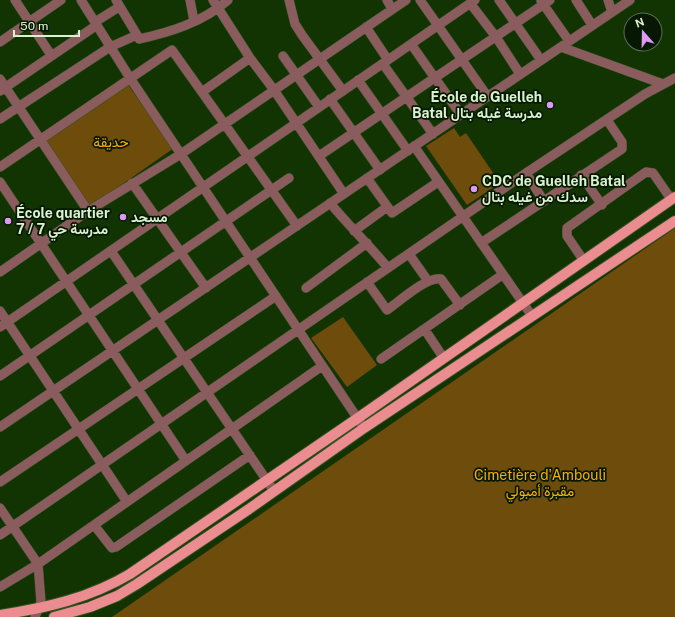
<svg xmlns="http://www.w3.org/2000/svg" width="675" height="617" viewBox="0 0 675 617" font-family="'Public Sans',Vazirmatn,sans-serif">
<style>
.green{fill:#6e4c0b}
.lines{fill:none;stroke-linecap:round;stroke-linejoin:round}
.minor-casing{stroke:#325223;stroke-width:10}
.major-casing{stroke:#325223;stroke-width:12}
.minor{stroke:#8b5c5e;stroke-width:9}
.major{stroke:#eb8c90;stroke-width:10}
.poi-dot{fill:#dd99f3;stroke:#061801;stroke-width:1.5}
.labels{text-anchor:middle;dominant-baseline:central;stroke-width:3.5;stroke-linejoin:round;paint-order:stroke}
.poi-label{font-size:14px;font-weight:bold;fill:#d9f2d0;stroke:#061801;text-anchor:start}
.park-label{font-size:14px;fill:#faaf05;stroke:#061801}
</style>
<rect width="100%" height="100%" fill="#123302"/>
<!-- green -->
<path class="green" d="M126 82 174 148 87 209 42 142Z
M454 128 460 137 466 133 500 183 467 205 426 146Z
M675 228V617H112Z
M343 317 377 365 347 387 311 338Z"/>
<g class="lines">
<!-- minor casing -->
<g class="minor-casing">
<path id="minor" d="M15 0 51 55
M81 0 130 78 364 428
M116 0 137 35
M190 0 194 21
M213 0 250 58 274 90 344 194
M289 0 295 24 302 35 343 91
M387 0 392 9
M420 0 488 97
M499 0 541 60
M576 0 592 25
M608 0 612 12
M541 1 569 41
M470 3 496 37 520 74
M95 22 119 7
M366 27 388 60
M0 42 61 0
M411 44 461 115
M561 47 663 84
M283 56 319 107
M383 64 433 134
M0 79 88 211
M358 80 408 151
M0 91 97 25
M202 92 250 58
M330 99 380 170
M0 119 110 47 137 35 139 39C171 32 203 22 228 0
M414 146 532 316
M319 156 550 0
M0 167 172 50 297 226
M526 173 543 200
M581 175 602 205
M367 178 392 213 438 182
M0 182 186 461
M132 183 206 288
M330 203C349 226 370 246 388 268
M354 231 387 207
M481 243 622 149V142L607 120
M111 251 274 491
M409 254 428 281
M584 261 567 236V228L646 172 653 173 671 199
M0 272 88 211 181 154 406 0
M367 282 387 310C400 301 427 276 441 279L460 305
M306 288 367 243
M0 311 127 502
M0 327 475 0
M425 330 443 357
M381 359 502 275
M0 376 289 178
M0 427 630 0
M0 482 276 296
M0 508 38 564 41 602 35 617
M94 525 112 548 116 547 250 455
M0 535 526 173 645 94 675 78
M0 587 38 564 322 366"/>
</g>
<!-- major casing -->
<g class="major-casing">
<path id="major" d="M0 615C46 608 90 598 130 574L358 418 675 197
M54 617 90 607 117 596 137 584 249 509 364 428 675 221"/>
</g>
<!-- minor -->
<use href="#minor" class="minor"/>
<!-- major -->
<use href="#major" class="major"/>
</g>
<!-- markers -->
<g class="poi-dot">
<circle cx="550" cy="105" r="4"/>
<circle cx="474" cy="189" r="4"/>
<circle cx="123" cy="217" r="4"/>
<circle cx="8" cy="221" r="4"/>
</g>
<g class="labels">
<!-- poi labels -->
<g class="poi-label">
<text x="542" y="97" text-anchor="end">École de Guelleh<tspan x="542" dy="16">Batal مدرسة غيله بتال</tspan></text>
<text x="482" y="181">CDC de Guelleh Batal<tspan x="482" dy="16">سدك من غيله بتال</tspan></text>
<text x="16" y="213">École quartier<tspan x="16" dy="16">7 / مدرسة حي 7</tspan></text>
<text x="131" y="217">مسجد</text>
</g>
<!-- park labels -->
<g class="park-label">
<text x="111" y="142">حديقة</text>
<text x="540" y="475">Cimetière d'Ambouli<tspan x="540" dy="16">مقبرة أمبولي</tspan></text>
</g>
</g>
<!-- north arrow -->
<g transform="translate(643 32) rotate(340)"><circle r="19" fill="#061801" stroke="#5a6f54"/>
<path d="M0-3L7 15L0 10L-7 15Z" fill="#dd99f3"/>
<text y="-6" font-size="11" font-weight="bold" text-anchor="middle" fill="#d9f2d0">N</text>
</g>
<!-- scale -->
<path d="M14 30v6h65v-6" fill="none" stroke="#d9f2d0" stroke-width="2"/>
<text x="20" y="30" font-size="12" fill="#d9f2d0" stroke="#061801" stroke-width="3" paint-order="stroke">50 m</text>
</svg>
